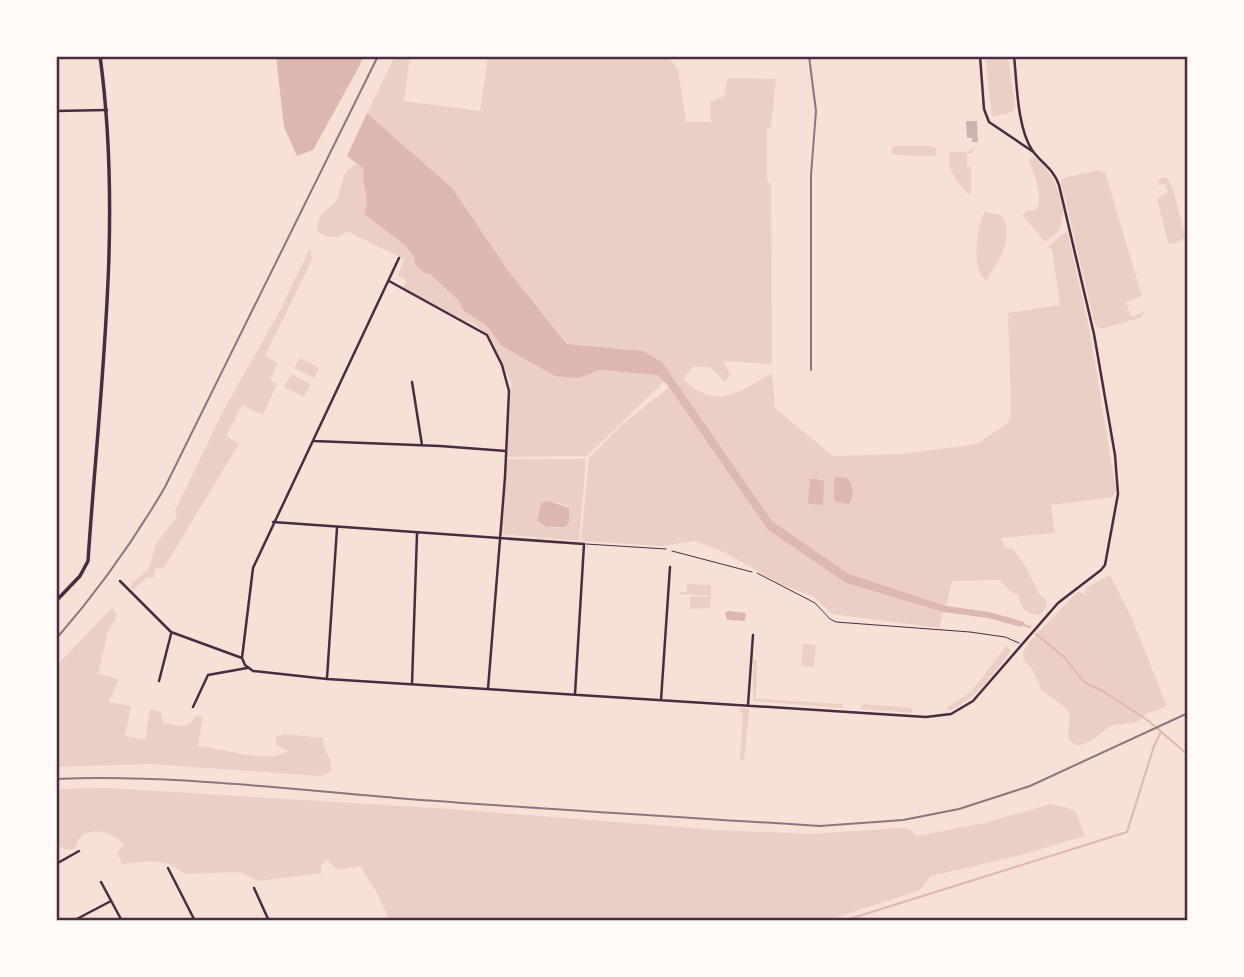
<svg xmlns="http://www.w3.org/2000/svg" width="1244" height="977" viewBox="0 0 1244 977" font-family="Montserrat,sans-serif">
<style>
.green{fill:#ebcfc5;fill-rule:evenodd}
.water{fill:#dcb8b0}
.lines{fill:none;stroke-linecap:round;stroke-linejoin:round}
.stream{stroke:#dcb8b0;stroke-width:2}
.building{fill:#ccb4b1}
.path{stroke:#4a2c40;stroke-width:1}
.service{stroke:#4a2c40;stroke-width:1}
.minor{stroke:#4a2c40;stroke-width:2.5}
.tertiary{stroke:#4a2c40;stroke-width:3.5}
.rail{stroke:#8f747c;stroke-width:2}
.neatline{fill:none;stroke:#4a2c40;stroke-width:2.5}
</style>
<rect width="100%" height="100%" fill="#f7e1d7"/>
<!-- green -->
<path class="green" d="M395 56H410L404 101 480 111 488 56H657L671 60 678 70 686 122H711L710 102 724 96 728 78 776 79 771 127 767 128V180L771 185 772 364 723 361 730 374 725 382 710 367H693L683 379C717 411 737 393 772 373L775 408 833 456 903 454 977 444 1008 423 1011 411 1008 313 1060 305 1052 250 1048 246 1066 232 1068 233 1090 333 1116 490 1113 497 1051 505 1055 533 1001 538 1005 548 1013 549 1027 569 1040 595 1045 598 1047 605 1040 615C1026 614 1021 608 1018 595L1010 591 1000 580 952 581 946 606 849 574 772 521 662 362 643 351 568 344 507 269 453 189 367 113ZM834 479 850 482 852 501 844 503 834 500Z
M985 56H1008L1015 105 1013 112 992 117Z
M895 146H932L936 148V154L934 156 895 155 892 153V148Z
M970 149H973V153L967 154V167H971V191L969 195C958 183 945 169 950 152H969Z
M1033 156C1052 169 1072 209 1058 231 1055 235 1049 238 1045 242L1022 215 1027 211 1036 210C1044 196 1034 175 1029 160Z
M358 164 364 169 368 204 364 214C377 222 390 231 401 241 413 252 414 269 430 274L486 325 502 346 579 378 599 370 658 375 664 382 587 456 506 457 511 383 490 336 470 321H465L403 288 406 280 398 276 404 259 347 231C338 240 326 238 317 231 317 209 332 211 338 197 343 185 342 167 358 164Z
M1099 170 1105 172 1142 296 1126 302 1131 317 1145 311 1140 318 1100 329 1095 325 1061 182 1063 178Z
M1163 177 1167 178 1173 189 1185 235 1183 240 1173 244 1168 243 1157 199 1168 192 1165 184 1159 185 1158 180Z
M985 212 1002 215C1015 240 999 260 986 281 984 278 981 275 979 271 974 258 977 223 985 212Z
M310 248 312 260 265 356 278 363 270 380 277 384 263 415 242 405 226 436 239 444 163 569 155 568 153 578 147 577 133 590 130 587 132 583 149 568 156 544 177 516 175 511 221 415 279 312Z
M300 358 319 368 314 378 294 368Z
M291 374 311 384 304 397 284 387Z
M669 387 768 530 846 583 943 612 939 628 832 614 814 597 780 584 726 553 695 541 661 546 581 541 589 458 622 425Z
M506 459H586L579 541 500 534ZM544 502H556L568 506 565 527C555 528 544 528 537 521Z
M1110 575 1131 616 1166 704 1164 708 1145 714V716L1135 723 1111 725 1090 742 1076 746 1068 738 1070 714 1065 707 1042 691 1032 669 1024 660 1023 652 1029 642 1077 592 1084 593 1085 596 1086 588Z
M687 584 711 585V596L679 594 680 592H687Z
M690 596 711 597 710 608 690 609Z
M112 608 117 615 108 632 98 674 119 679 109 702 131 706 125 736 145 740 150 709 161 712 163 723C178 725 187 731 195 716L203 717 198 746C222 748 268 765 288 751L276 745V737L285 734 323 738C322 751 334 758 331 771L321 776 149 764 56 767V666Z
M803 644 816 645 814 667 801 666Z
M1006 646 1011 651C993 674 976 699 949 711L947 707 971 692Z
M753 660H757L756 699 843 704 842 708 753 701Z
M863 704 912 708V713L861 709Z
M740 708 749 709V713L744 760H740L743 713 740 712Z
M108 788 451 809 718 830 812 834 899 828 909 829 917 836 984 823 1051 804 1075 810 1085 836 1017 856 931 876 920 890 825 921H390L376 891 360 866 337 870 327 859 321 865V873L258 881 240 872 184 874C166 856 145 862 122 864L117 853 124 845C110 829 80 824 75 849L67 850 57 845 56 789Z"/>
<!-- water -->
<path class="water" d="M276 56H363L360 65 313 150 297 156 284 127Z
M367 113 453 189 507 269 567 344 643 351 662 362 772 521 849 574 946 606 989 612 1025 622 1021 627 988 618 943 612 846 583 768 530 669 387 658 375 599 370 579 378 555 376 502 346 486 325 463 310 459 301 430 274 423 272 415 264 414 258 404 244 364 214C372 198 360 185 364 169L347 156Z
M837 477 847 478C853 484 855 497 849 504L837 502 834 500V479Z
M810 479H816L824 481 823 505 808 504Z
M550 501 569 508V522L565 527H547L537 521 541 503Z
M728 611 746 613 745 621 727 620 725 613Z"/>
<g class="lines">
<!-- stream -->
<path class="stream" d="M1021 624 1030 627
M1036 634 1064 657 1084 682 1103 691 1150 722 1188 755
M843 921 1127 832 1154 746 1161 732"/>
</g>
<!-- building -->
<path class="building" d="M966 121H977L978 142H972V138H967Z"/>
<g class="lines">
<!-- path -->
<path class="path" d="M672 551 752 572"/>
<!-- service -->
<path class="service" d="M586 544 666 549
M757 573 815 603 830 619 836 622 970 632 1005 637 1019 643"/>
<!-- minor -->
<path class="minor" d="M980 56 984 109 989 122 1032 151
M56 111 107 110
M389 281 487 335 502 365 509 391 505 477 488 689
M412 382 422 445
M314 441 440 446 506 451
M273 522 584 544 575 694
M120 581 171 632 242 658 245 665 253 671 327 679 926 717 951 714 973 701 1058 603 1101 570 1105 565 1118 494 1115 455 1094 334 1059 185C1053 168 1041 163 1032 150 1017 127 1017 83 1014 56
M242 658 253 568 399 258
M327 678 337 528
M159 681 171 634
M412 684 417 534
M661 700 670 567
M748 705 753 635
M193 707 208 675 247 668
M56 864 79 851
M168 868 195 921
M101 882 122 921
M254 888 269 921
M73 921 111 901"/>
<!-- tertiary -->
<path class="tertiary" d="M56 601 80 576 88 561C99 394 123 224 100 56"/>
<!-- rail -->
<path class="rail" d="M809 56 816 111 811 175V370
M56 639C98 591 133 542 165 487L378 56
M56 779C166 774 285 789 396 798 537 809 679 817 820 826L903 820 959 809 1030 786 1188 713"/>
</g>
<!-- border -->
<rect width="1244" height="977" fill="none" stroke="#fffaf5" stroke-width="116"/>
<rect x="58" y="58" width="1128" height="861" class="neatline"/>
</svg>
